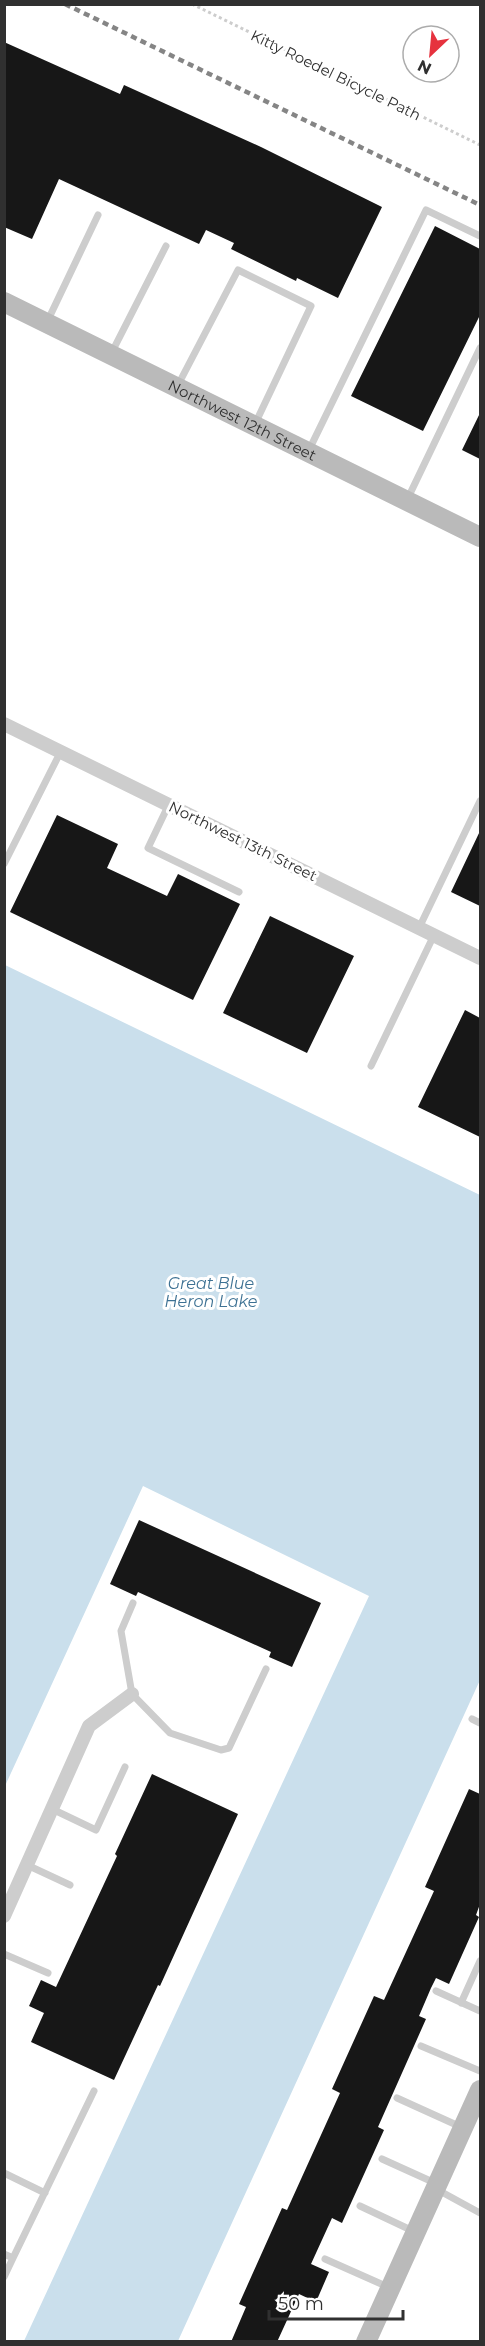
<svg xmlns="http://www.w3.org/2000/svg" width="485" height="2346" viewBox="0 0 485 2346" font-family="Montserrat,sans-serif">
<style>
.water{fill:#cadfec}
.building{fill:#171717}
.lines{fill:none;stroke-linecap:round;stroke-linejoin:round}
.path{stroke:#cdcdcd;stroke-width:3;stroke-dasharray:3 3;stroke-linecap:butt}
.lane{stroke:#cdcdcd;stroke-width:7}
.street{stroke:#cdcdcd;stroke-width:14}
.secondary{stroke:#bababa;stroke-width:20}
.rail{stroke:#858585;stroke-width:4.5;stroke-dasharray:6 4.5;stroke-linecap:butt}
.labels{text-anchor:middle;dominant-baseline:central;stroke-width:6;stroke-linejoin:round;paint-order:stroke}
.street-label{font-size:15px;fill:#303030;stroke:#fff}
.water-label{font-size:16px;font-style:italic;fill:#3d7193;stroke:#fff}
</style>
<rect width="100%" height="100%" fill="#fff"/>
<!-- water -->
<path class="water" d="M5 965 480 1195V1680L178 2341H24L369 1596 143 1486 5 1786Z"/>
<!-- building -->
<path class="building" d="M4 42 120 94 124 85 261 147 382 207 338 298 297 278 296 281 231 249 234 243 206 230 199 244 59 179 32 239 4 227Z
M435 226 480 249V315L423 431 351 396Z
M480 413V459L462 450Z
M57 815 118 844 107 868 167 896 178 874 240 904 193 1000 10 912Z
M480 831V906L451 892Z
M270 916 354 956 307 1053 223 1013Z
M465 1010 480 1018V1137L418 1107Z
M139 1520 321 1603 292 1667 269 1657 271 1652 138 1592 136 1596 110 1584Z
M152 1774 238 1814 160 1986 158 1985 114 2080 31 2042 44 2013 29 2006 41 1980 56 1987 117 1856 115 1854Z
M469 1789 480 1794V1904L476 1915 479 1917 449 1984 436 1978 431 1988 419 2016 426 2019 378 2127 384 2130 342 2223 332 2218 311 2264 329 2272 316 2302 299 2294 277 2342H231L246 2307 239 2304 282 2208 287 2210 340 2093 332 2089 374 1996 384 2000 434 1891 425 1887Z"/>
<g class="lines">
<!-- path -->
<path class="path" d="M192 4 480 145"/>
<!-- lane -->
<path class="lane" d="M48 320 98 215
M112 352 166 246
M178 385 238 270 311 306 255 424
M309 450 426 210 480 236
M407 500 480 348
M169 804 148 848 239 892
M4 864 61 751
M419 928 480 801
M371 1066 434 935
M133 1603 121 1631 132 1694 170 1733 221 1750 229 1748 266 1669
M472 1719 480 1723
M52 1809 96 1830 125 1767
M27 1865 70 1885
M4 1954 48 1973
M436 1991 480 2011
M461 2003 480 1961
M421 2046 480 2071
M397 2098 461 2127
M382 2159 435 2183
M4 2173 45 2193
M438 2190 480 2213
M360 2206 413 2231
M4 2254 13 2258 94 2091
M325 2259 388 2287
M4 2277 13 2258"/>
<!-- street -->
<path class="street" d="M4 724 480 958
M4 1916 89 1726 132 1694"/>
<!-- secondary -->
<g class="secondary">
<path id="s1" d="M4 302 480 537"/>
<path d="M366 2342 480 2090"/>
</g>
<!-- rail -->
<path class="rail" d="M65 4 480 205"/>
</g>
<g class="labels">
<!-- street labels -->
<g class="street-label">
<text transform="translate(336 75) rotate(26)">Kitty Roedel Bicycle Path</text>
<text stroke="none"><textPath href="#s1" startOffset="266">Northwest 12th Street</textPath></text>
<text transform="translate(243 841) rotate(26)">Northwest 13th Street</text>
</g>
<!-- water labels -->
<g class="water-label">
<text x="211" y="1283">Great Blue<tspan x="211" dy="18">Heron Lake</tspan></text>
</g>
</g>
<!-- border -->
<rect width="485" height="2346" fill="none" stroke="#303030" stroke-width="12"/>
<!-- north arrow -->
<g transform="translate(431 54) rotate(206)"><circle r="28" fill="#ffffff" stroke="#acacac" stroke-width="1.5"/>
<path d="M0-4.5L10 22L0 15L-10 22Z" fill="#e6323e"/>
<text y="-9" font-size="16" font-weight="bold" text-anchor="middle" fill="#303030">N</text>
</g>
<!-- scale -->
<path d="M269 2310v9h134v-9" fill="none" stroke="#303030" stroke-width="3"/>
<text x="278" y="2310" font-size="18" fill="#303030" stroke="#ffffff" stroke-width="4.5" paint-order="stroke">50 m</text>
</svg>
